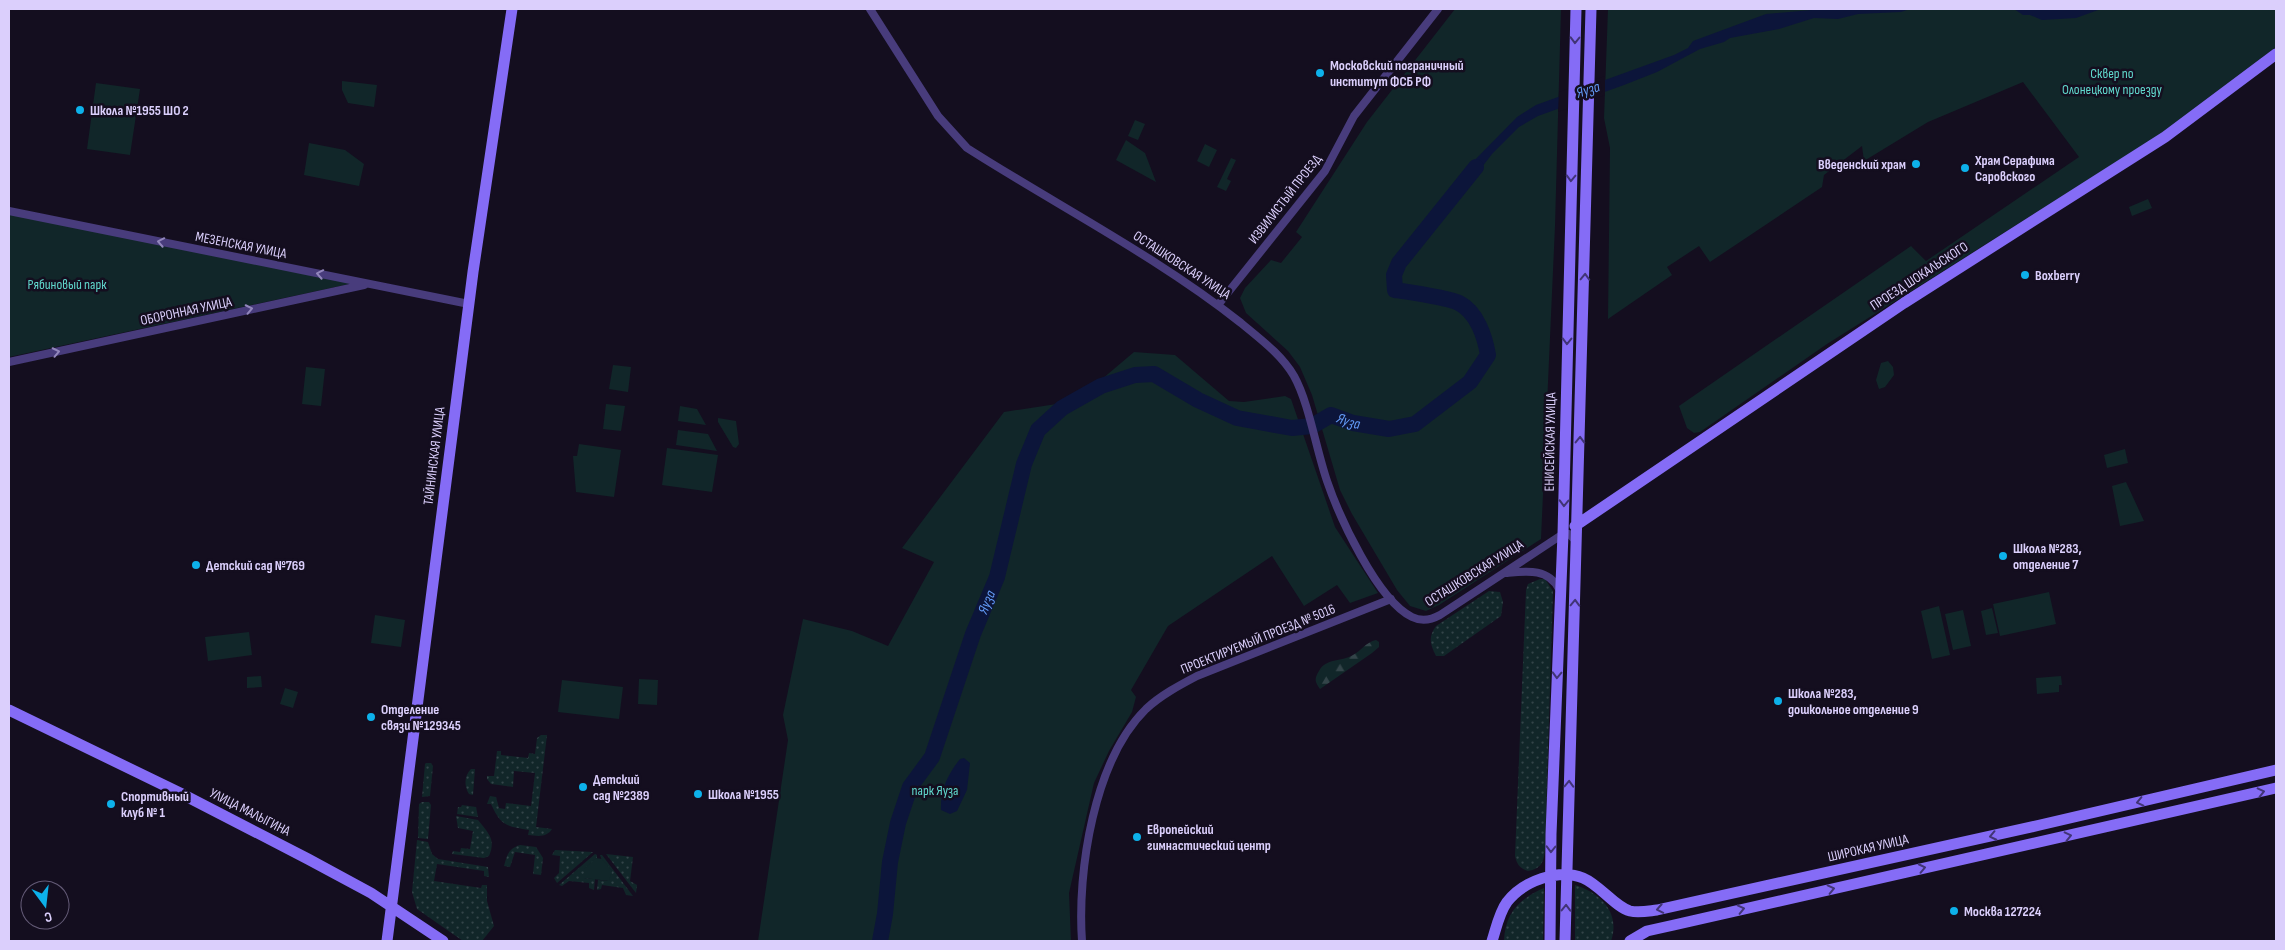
<svg xmlns="http://www.w3.org/2000/svg" width="2285" height="950" viewBox="0 0 2285 950" font-family="'Sofia Sans Condensed',sans-serif">
<style>
.grass{fill:url(#grass-dots)}
.forest{fill:url(#forest-firs)}
.green{fill:#112629}
.water{fill:#0c153a}
.pier{fill:#140e1f}
.lines{fill:none;stroke-linecap:round;stroke-linejoin:round}
.river{stroke:#0c153a;stroke-width:16}
.street{stroke:#483c7c;stroke-width:8}
.secondary{stroke:#856cf6;stroke-width:11}
.oneway{stroke:#413475}
.oneway2{stroke:#9286bc}
.poi-dot{fill:#0db1ea;stroke:#140e1f;stroke-width:2}
.labels{text-anchor:middle;dominant-baseline:central;stroke-width:5;stroke-linejoin:round;paint-order:stroke}
.poi-label{font-size:14px;font-weight:bold;fill:#dbcffc;stroke:#140e1f;text-anchor:start}
.park-label{font-size:14px;fill:#60d7cc;stroke:#140e1f}
.street-label{font-size:14px;fill:#dbcffc;stroke:#140e1f}
.water-label{font-size:15px;font-style:italic;fill:#639bf6;stroke:#140e1f}
</style>
<defs>
<pattern id="grass-dots" width="8" height="8" patternUnits="userSpaceOnUse" patternTransform="scale(1.25)"><rect width="8" height="8" fill="#112629"/><path d="M2 2h.1M6 6h.1" fill="none" stroke="#334449" stroke-width="1.8" stroke-linecap="round"/></pattern>
<pattern id="forest-firs" width="22" height="20" patternUnits="userSpaceOnUse" patternTransform="scale(1.25)"><rect width="22" height="20" fill="#112629"/><path d="M5 1l3.5 6h-7zM16 11l3.5 6h-7z" fill="#334449"/></pattern>
</defs>
<rect width="100%" height="100%" fill="#140e1f"/>
<!-- grass -->
<path class="grass" d="M1540 579H1545L1553 591 1545 849C1544 862 1541 869 1528 871 1520 868 1517 865 1515 856L1526 590 1528 584Z
M1489 591 1500 592 1503 602 1501 616 1444 656H1436C1430 644 1428 637 1436 626Z
M541 735H547L536 827 552 829C546 838 538 836 528 835L529 830C506 826 501 826 491 804H487L490 796 496 797 499 808 505 809 506 803 531 806 535 773 514 771 513 787 491 784 487 779V776H494L497 751H501V755L528 758 529 753 535 754 537 738Z
M426 763H431L433 766 430 796 422 797 425 764Z
M471 769H475L473 795 469 794C464 786 464 776 471 769Z
M422 802H429L431 805 428 839 418 838 419 804Z
M462 805 476 807 478 817 457 814 458 807H461Z
M456 816 478 820C489 834 496 839 489 856L484 858 452 854 453 851 460 852 461 848 470 849 473 831 458 828Z
M417 840 428 842 432 854 438 859 488 867 489 877 484 876V871L437 864 434 881 481 888 482 885H487V901L494 926 482 941H463L417 909 412 892Z
M520 845 536 847 543 858 541 875 533 874 535 855 515 852 510 867 504 866C507 855 508 849 520 845Z
M555 850 593 852 557 883 554 878 559 873 560 856 552 855Z
M595 854 597 855V859L584 878 595 879 594 890 589 888V883L569 881 562 886 559 885Z
M606 854 633 857 630 881 637 885 636 893Z
M600 855H602L633 896 626 895 623 888 602 885 601 889 597 890 598 880 609 881Z
M1575 885C1600 893 1621 912 1611 941H1575Z
M1544 888 1543 941H1504C1505 913 1519 899 1544 888Z"/>
<!-- forest -->
<path class="forest" d="M1376 640 1379 642V647L1372 653 1320 689C1315 682 1314 679 1319 671 1326 658 1341 662 1353 655 1361 651 1366 642 1376 640Z"/>
<!-- green -->
<path class="green" d="M1455 9H1561L1555 226 1541 539 1439 605 1426 611 1410 606 1397 590 1352 514 1340 490 1312 395 1300 367 1288 351 1246 313 1240 298 1245 288 1271 260 1281 263 1302 237 1296 232 1367 122Z
M1608 9H2276V47L2156 137 1827 344 1700 432 1694 433 1687 428 1679 406 1911 246 1926 261 2079 157 2023 82 1928 122 1864 161 1862 146 1824 175 1822 187 1710 262 1699 246 1667 267 1672 275 1608 319 1610 148 1604 118Z
M342 81 377 85 374 107 348 103 342 90Z
M96 83 140 89 130 155 87 149Z
M1135 120 1145 124 1138 140 1128 136Z
M1126 140 1145 153 1156 182 1116 160Z
M309 143 345 150 364 164 359 186 304 175Z
M1205 144 1217 150 1209 167 1197 161Z
M1231 158 1236 160 1227 179 1231 181 1226 191 1217 187Z
M2148 199 2152 208 2132 216 2129 207Z
M9 214 354 283 9 357Z
M1134 352 1175 355 1229 401 1244 402 1285 396 1291 399 1335 527 1378 593 1350 603 1337 585 1304 606 1272 556 1168 626 1131 690 1136 697 1132 712 1109 751 1094 783 1069 893 1071 941H758L788 740 783 715 803 619 852 631 888 646 934 562 902 548 1004 412 1076 401Z
M1888 361 1893 367 1894 375 1885 387 1879 389 1876 380 1881 363Z
M613 365 631 367 628 392 609 389Z
M306 367 325 369 321 406 302 404Z
M606 404 625 406 621 431 603 429Z
M680 406 697 409 706 425 678 421Z
M718 418 736 421 739 444 736 448 733 447 718 422Z
M678 430 708 434 717 451 676 445Z
M579 444 621 450 614 497 576 492 573 456H577Z
M667 448 718 455 712 492 662 485Z
M2125 449 2128 463 2107 468 2104 455Z
M2126 482 2144 521 2120 526 2112 486Z
M2049 592 2056 624 2000 636 1993 604Z
M1939 606 1950 655 1932 659 1921 611Z
M1992 608 1998 633 1986 635 1981 611Z
M1963 610 1971 646 1953 650 1945 614Z
M375 615 405 620 401 647 371 643Z
M249 632 252 655 208 661 205 637Z
M261 676 262 687 247 688V677Z
M2061 676 2062 685H2059V692L2037 694 2036 678Z
M639 679 658 680 657 705 638 704Z
M562 680 623 687 619 719 558 712Z
M285 688 298 692 293 708 280 704Z
M596 858 602 859 612 871 609 881 584 878V869Z"/>
<!-- water -->
<path class="water" d="M1823 9H1910L1901 12 1858 14 1838 19 1814 18 1779 29 1730 38 1724 42 1700 49 1657 72 1624 85 1538 116 1519 127 1492 154 1466 188 1458 179 1465 170 1517 117 1536 105 1674 55 1688 48 1693 41 1766 14Z
M2014 9H2101L2076 18 2042 20 2030 15H2023Z
M964 758 970 763 967 790 957 811 950 814 941 810C940 790 948 774 960 759Z"/>
<!-- pier -->
<path class="pier" d="M1605 76V95L1558 112 1559 92Z"/>
<g class="lines">
<!-- river -->
<path class="river" id="s1" d="M880 941 885 914 890 862 898 823 910 787 932 757 973 634 997 577 1024 464 1038 430 1062 408 1101 386 1135 375 1154 374 1198 400 1237 418 1292 428 1312 426 1331 415 1353 423 1389 429 1415 424 1470 382 1488 355C1485 337 1477 312 1459 303 1449 298 1408 292 1395 290L1394 275 1399 263 1476 167"/>
<!-- street -->
<path class="street" d="M870 9 938 116 967 148C1058 206 1156 256 1241 323 1260 339 1281 354 1294 376 1309 403 1316 449 1327 481 1339 516 1377 600 1412 617 1422 622 1431 620 1440 615L1563 534H1569L1576 541
M9 211 469 304
M1218 305 1325 171 1354 116 1438 9
M9 362 364 285
M1506 573C1527 571 1548 568 1559 589
M1082 941C1077 871 1094 760 1146 709 1161 695 1180 685 1197 676L1391 599"/>
<!-- secondary -->
<path class="secondary" d="M1575 526 1904 303 2165 137 2276 54
M9 710 180 793 308 859 371 893 443 941
M387 941 473 272 512 9
M1492 941C1496 929 1499 913 1507 902 1523 881 1559 868 1583 878 1600 885 1615 907 1630 911 1639 913 1648 911 1657 910L2040 825 2276 770
M1550 941 1551 834 1563 534 1576 9
M1565 941 1591 9
M1630 941 1647 931 1674 925 2276 788"/>
</g>
<!-- one-way arrows -->
<defs><path id="oneway-chevron" d="M-2-3.5L2.5 0L-2 3.5" fill="none" stroke-width="1.6" stroke-linecap="round" stroke-linejoin="round" transform="scale(1.25)"/></defs>
<g class="oneway">
<use href="#oneway-chevron" transform="translate(1575 40) rotate(91)"/>
<use href="#oneway-chevron" transform="translate(1571 178) rotate(92)"/>
<use href="#oneway-chevron" transform="translate(1585 277) rotate(-88)"/>
<use href="#oneway-chevron" transform="translate(1567 341) rotate(91)"/>
<use href="#oneway-chevron" transform="translate(1580 440) rotate(-89)"/>
<use href="#oneway-chevron" transform="translate(1564 503) rotate(91)"/>
<use href="#oneway-chevron" transform="translate(1575 603) rotate(-88)"/>
<use href="#oneway-chevron" transform="translate(1557 675) rotate(92)"/>
<use href="#oneway-chevron" transform="translate(1569 784) rotate(-88)"/>
<use href="#oneway-chevron" transform="translate(2261 792) rotate(-13)"/>
<use href="#oneway-chevron" transform="translate(2140 802) rotate(167)"/>
<use href="#oneway-chevron" transform="translate(1993 836) rotate(168)"/>
<use href="#oneway-chevron" transform="translate(2068 836) rotate(-13)"/>
<use href="#oneway-chevron" transform="translate(1551 849) rotate(91)"/>
<use href="#oneway-chevron" transform="translate(1922 868) rotate(-12)"/>
<use href="#oneway-chevron" transform="translate(1831 889) rotate(-13)"/>
<use href="#oneway-chevron" transform="translate(1566 908) rotate(-89)"/>
<use href="#oneway-chevron" transform="translate(1660 909) rotate(169)"/>
<use href="#oneway-chevron" transform="translate(1741 909) rotate(-13)"/>
</g>
<g class="oneway2">
<use href="#oneway-chevron" transform="translate(161 242) rotate(-169)"/>
<use href="#oneway-chevron" transform="translate(320 274) rotate(-169)"/>
<use href="#oneway-chevron" transform="translate(249 309) rotate(-12)"/>
<use href="#oneway-chevron" transform="translate(56 352) rotate(-12)"/>
</g>
<!-- markers -->
<g class="poi-dot">
<circle cx="1320" cy="73" r="5"/>
<circle cx="80" cy="110" r="5"/>
<circle cx="1916" cy="164" r="5"/>
<circle cx="1965" cy="168" r="5"/>
<circle cx="2025" cy="275" r="5"/>
<circle cx="2003" cy="556" r="5"/>
<circle cx="196" cy="565" r="5"/>
<circle cx="1778" cy="701" r="5"/>
<circle cx="371" cy="717" r="5"/>
<circle cx="583" cy="787" r="5"/>
<circle cx="698" cy="794" r="5"/>
<circle cx="111" cy="804" r="5"/>
<circle cx="1137" cy="837" r="5"/>
<circle cx="1954" cy="911" r="5"/>
</g>
<g class="labels">
<!-- poi labels -->
<g class="poi-label">
<text x="1330" y="65">Московский пограничный<tspan x="1330" dy="16">институт ФСБ РФ</tspan></text>
<text x="90" y="110">Школа №1955 ШО 2</text>
<text x="1975" y="160">Храм Серафима<tspan x="1975" dy="16">Саровского</tspan></text>
<text x="1906" y="164" text-anchor="end">Введенский храм</text>
<text x="2035" y="275">Boxberry</text>
<text x="2013" y="548">Школа №283,<tspan x="2013" dy="16">отделение 7</tspan></text>
<text x="206" y="565">Детский сад №769</text>
<text x="1788" y="693">Школа №283,<tspan x="1788" dy="16">дошкольное отделение 9</tspan></text>
<text x="381" y="709">Отделение<tspan x="381" dy="16">связи №129345</tspan></text>
<text x="593" y="779">Детский<tspan x="593" dy="16">сад №2389</tspan></text>
<text x="708" y="794">Школа №1955</text>
<text x="121" y="796">Спортивный<tspan x="121" dy="16">клуб № 1</tspan></text>
<text x="1147" y="829">Европейский<tspan x="1147" dy="16">гимнастический центр</tspan></text>
<text x="1964" y="911">Москва 127224</text>
</g>
<!-- park labels -->
<g class="park-label">
<text x="2112" y="73">Сквер по<tspan x="2112" dy="16">Олонецкому проезду</tspan></text>
<text x="67" y="284">Рябиновый парк</text>
<text x="935" y="790">парк Яуза</text>
</g>
<!-- street labels -->
<g class="street-label">
<text transform="translate(1285 199) rotate(-52)">ИЗВИЛИСТЫЙ ПРОЕЗД</text>
<text transform="translate(241 245) rotate(11)">МЕЗЕНСКАЯ УЛИЦА</text>
<text transform="translate(1182 265) rotate(33)">ОСТАШКОВСКАЯ УЛИЦА</text>
<text transform="translate(1919 276) rotate(-33)">ПРОЕЗД ШОКАЛЬСКОГО</text>
<text transform="translate(186 311) rotate(-12)">ОБОРОННАЯ УЛИЦА</text>
<text transform="translate(1550 442) rotate(-89)">ЕНИСЕЙСКАЯ УЛИЦА</text>
<text transform="translate(434 456) rotate(-83)">ТАЙНИНСКАЯ УЛИЦА</text>
<text transform="translate(1474 573) rotate(-32)">ОСТАШКОВСКАЯ УЛИЦА</text>
<text transform="translate(1258 639) rotate(-22)">ПРОЕКТИРУЕМЫЙ ПРОЕЗД № 5016</text>
<text transform="translate(250 812) rotate(27)">УЛИЦА МАЛЫГИНА</text>
<text transform="translate(1868 848) rotate(-13)">ШИРОКАЯ УЛИЦА</text>
</g>
<!-- water labels -->
<g class="water-label">
<text transform="translate(1588 90) rotate(-18)">Яуза</text>
<text stroke="none"><textPath href="#s1" startOffset="882">Яуза</textPath></text>
<text stroke="none"><textPath href="#s1" startOffset="359">Яуза</textPath></text>
</g>
</g>
<!-- border -->
<rect width="2285" height="950" fill="none" stroke="#dbcffc" stroke-width="20"/>
<!-- north arrow -->
<g transform="translate(45 905) rotate(165)"><circle r="24" fill="#140e1f" stroke="#645b77"/>
<path d="M0-4L9 19L0 12L-9 19Z" fill="#0db1ea"/>
<text y="-8" font-size="14" font-weight="bold" text-anchor="middle" fill="#dbcffc">С</text>
</g>
</svg>
